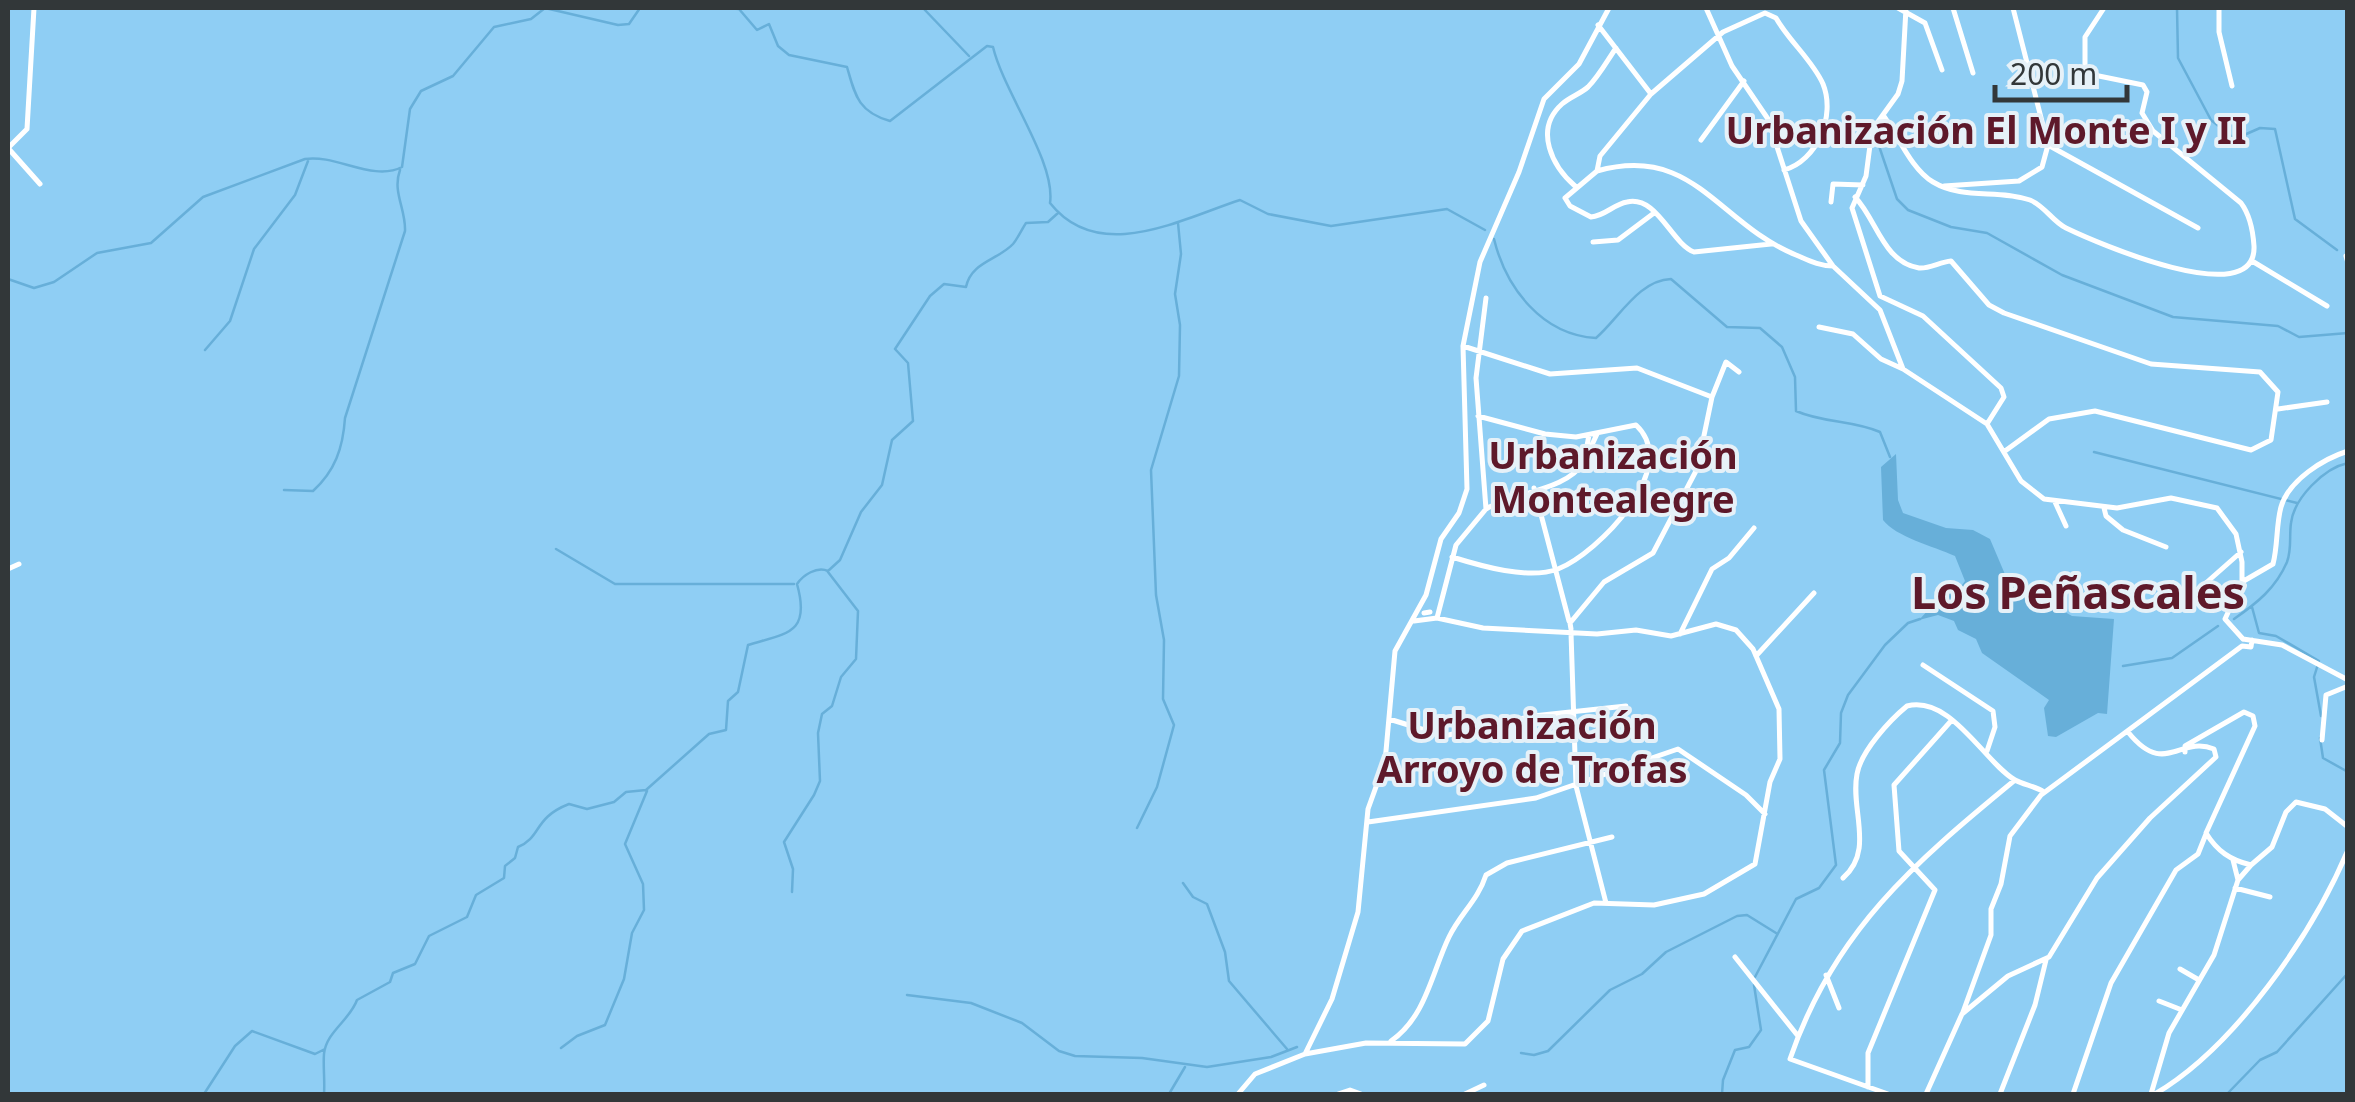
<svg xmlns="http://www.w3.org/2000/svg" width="2355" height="1102" viewBox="0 0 2355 1102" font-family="'Noto Sans',sans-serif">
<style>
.green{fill:#8fcef4}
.water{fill:#67afd9}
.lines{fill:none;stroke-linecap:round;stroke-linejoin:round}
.stream{stroke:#67afd9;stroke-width:2.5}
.minor{stroke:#fff;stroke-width:5}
.labels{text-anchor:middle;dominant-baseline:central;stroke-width:8;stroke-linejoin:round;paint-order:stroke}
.neighbourhood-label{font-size:38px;font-weight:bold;fill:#5e192a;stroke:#e6f1f8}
.district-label{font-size:45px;font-weight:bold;fill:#5e192a;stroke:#e6f1f8}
</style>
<rect width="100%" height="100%" fill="#d9e4eb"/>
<!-- green -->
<path class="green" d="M8 8H2347V1094H8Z"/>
<!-- water -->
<path class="water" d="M1896 454 1898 500 1903 513 1946 528 1973 530 1990 539 2007 579 2072 616 2114 619 2107 714 2098 713 2056 737 2048 736 2044 708 2049 700 1982 653 1976 639 1958 630 1954 621 1938 615 1919 620 1942 595 1956 593 1965 581 1955 556C1933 546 1896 537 1883 520L1881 467Z"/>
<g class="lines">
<!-- stream -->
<path class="stream" d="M545 8 618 25 629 24 640 8
M726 8 739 9 757 30 769 24 778 46 789 55 847 67C855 95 858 112 890 121L987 46 993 47C1004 93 1056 162 1050 203 1099 265 1181 219 1240 200L1268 214 1331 226 1447 209 1485 230
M923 8 969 56
M2177 8 2178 58 2211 120 2235 139 2260 128 2275 129 2295 219 2337 250
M1878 143 1897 199 1908 210 1951 227 1987 233 2062 275 2173 317 2278 326 2299 337 2348 333
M1494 239C1506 288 1542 335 1596 338 1619 318 1639 280 1671 279L1727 327 1760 328 1782 347 1795 377 1796 411C1823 423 1852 420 1880 432L1890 457
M8 279 34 288 54 282 97 253 151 243 203 197 305 159C336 154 373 182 402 167L410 109 421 91 453 76 494 27 531 19 545 8
M205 350 230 321 254 249 295 195 308 161
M2094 452 2297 503
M284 490 313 491C335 471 343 448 345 418L405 231C406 209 392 192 400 170
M556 549 615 584H794
M2252 607 2259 633 2276 636 2319 661 2314 677 2321 716
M2234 619C2257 603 2276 588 2287 562 2292 548 2289 537 2291 523 2294 498 2324 468 2348 463
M2123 666 2172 658 2218 626
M2320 738 2323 758 2348 772
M1137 828 1157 787 1174 725 1163 699 1164 640 1156 595 1151 470 1179 376 1180 325 1175 294 1181 254 1178 223
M1183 883 1193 897 1207 904 1225 952 1229 981 1287 1049
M792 892 793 869 784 842 814 795 820 781 818 733 822 714 832 706 841 677 856 659 858 611 828 572
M1755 977 1796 899 1819 888 1836 865 1824 770 1840 743 1841 713 1848 695 1885 645 1908 623 1920 619
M907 995 971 1003 1022 1023 1059 1051 1075 1056 1142 1058 1207 1067 1271 1057 1297 1047
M561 1048 577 1036 605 1025 624 979 632 933 644 910 643 884 625 844 647 791
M1521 1053 1534 1055 1548 1051 1610 990 1642 974 1666 952 1737 916 1747 915 1776 933
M204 1094 235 1046 252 1031 315 1054 325 1049
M324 1094C325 1081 323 1066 324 1054 326 1032 350 1020 357 1000L390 982 393 973 415 964 429 936 467 917 476 895 504 878 505 866 515 858 518 847C542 837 533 818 569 804L587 809 614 802 626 792 646 790 709 734 726 730 728 701 738 692 748 645C787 633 811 634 797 584 803 575 817 566 828 571L840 560 861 512 882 485 892 440 913 421 908 363 895 349 930 296 944 284 966 287C971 262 998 260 1013 244 1018 238 1022 229 1026 223L1048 222 1058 213
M1169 1094 1185 1067
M1722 1094 1723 1080 1735 1050 1749 1047 1761 1030 1754 985
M2227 1094 2260 1060 2277 1052 2348 973"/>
<!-- minor -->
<path class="minor" d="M1706 8 1732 66 1768 119 1801 221 1833 266 1880 310 1903 369 1987 424 2021 481 2044 499 2117 508 2171 498 2217 508 2236 534 2242 562V582L2225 619 2243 639
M1898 8 1925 23 1942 70
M1906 8 1902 81 1898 94 1872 130 1866 176 1852 208 1880 296 1923 316 2001 388 2004 397 1987 424
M1953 8 1973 73
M2219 8V32L2232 86
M1598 25 1651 94
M1883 115C1898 135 1911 169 1933 182 1963 200 1998 189 2030 200 2045 206 2052 221 2066 228 2095 242 2257 313 2254 246 2253 231 2250 215 2241 203L2153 131 2142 113 2147 92 2143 85 2094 75 2085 69V37L2104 8
M1701 140 1744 81
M2048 145 2198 228
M8 148 27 129 34 8
M8 148 40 184
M1597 171C1694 144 1717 223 1796 255 1808 260 1819 266 1833 266
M1575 186C1553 167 1533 130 1562 104 1570 97 1580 94 1588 87 1599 76 1607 61 1616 48
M1944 186 2019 181 2042 167 2048 145 2013 8
M1855 197C1877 220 1883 262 1919 268 1929 269 1940 262 1951 261L1989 305 2004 313 2151 364 2260 372 2278 392 2271 440 2251 450 2095 411 2049 419 2005 451
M1831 202 1833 184 1863 185
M1593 242 1618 240 1654 213
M1771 244 1694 252C1671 243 1657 195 1627 202 1614 204 1605 216 1591 217L1570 206 1565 198 1597 171 1600 156 1651 94 1723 32 1765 13 1776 18C1789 41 1813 61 1823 84 1836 116 1817 161 1784 170
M2346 256 2348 263
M2252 261 2327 306
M1819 327 1853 334 1881 359 1903 369
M1463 346 1550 374 1637 368 1712 397 1697 469 1653 553 1604 582 1570 623 1571 629
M1712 397 1726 362 1739 372
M2278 409 2327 402
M1589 435 1584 462 1597 434
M1534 488 1569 621
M2055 502 2066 526
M2104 508 2106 516 2123 530 2166 547
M1486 509C1514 492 1566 491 1584 462
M1452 557C1481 566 1528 580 1558 569 1598 553 1682 468 1636 425L1576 437 1545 434 1478 416
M8 569 19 564
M2242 582 2273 564C2278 545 2276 525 2281 507 2289 480 2323 459 2348 451
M2173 583 2163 591V601L2198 590 2241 552
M1424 613 1430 612
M1437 618 1456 545 1486 509 1476 378 1486 298
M1571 633 1576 786 1606 903
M1680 634 1712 569 1729 558 1754 528
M2243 639 2282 645 2348 680
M1756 656 1814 593
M1923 665 1993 711 1995 727 1987 751
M1389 719 1444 736 1533 716 1626 706
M2322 740 2326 695 2348 686
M2185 752V746L2244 712 2253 716 2255 726 2206 833C2217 851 2230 860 2251 865L2272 847 2286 812 2296 802 2325 809 2348 827
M1368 822 1536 798 1678 749 1746 795 1765 814
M2233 860 2238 880 2251 865
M1843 878C1875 850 1850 810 1857 774 1861 751 1890 720 1907 706 1951 695 1984 762 2015 780 2024 785 2035 786 2044 792
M2235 888 2270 897
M1735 957 1798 1036
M2180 969 2199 980
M1826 975 1839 1008
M2159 1001 2182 1010
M1963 1012 1991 935V909L2001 884 2010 836 2041 795 2242 646 2251 647 2252 640
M1391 1041C1426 1017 1432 972 1449 937 1460 914 1478 900 1486 875L1507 863 1612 837
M1305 1054 1366 1043 1465 1044 1488 1021 1503 959 1522 931 1594 903 1654 905 1704 894 1755 864 1770 782 1780 759 1779 709 1753 649 1736 630 1716 624 1671 636 1636 630 1597 634 1483 628 1437 618 1414 621
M1868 1087V1053L1935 890 1899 851 1894 785 1951 721
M1238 1094 1255 1074 1305 1054 1332 999 1358 912 1368 809 1385 762 1395 651 1426 595 1441 539 1459 513 1467 489 1463 346 1480 262 1519 172 1544 99 1579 64 1609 8
M1338 1094 1350 1090 1361 1094
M1465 1094 1484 1085
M1888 1094 1790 1059C1834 931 1914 863 2015 780
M1926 1094 1962 1014 2008 976 2049 957 2097 878 2150 818 2216 757 2214 749C2179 735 2165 778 2128 732
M2000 1094 2035 1005 2046 960
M2073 1094 2111 983 2176 870 2198 854 2206 834
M2151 1094 2169 1033 2214 955 2238 880
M2155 1094C2235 1047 2312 935 2348 850"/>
</g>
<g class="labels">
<!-- neighbourhood labels -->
<g class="neighbourhood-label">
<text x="1986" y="129">Urbanización El Monte I y II</text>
<text x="1613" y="454">Urbanización<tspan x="1613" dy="44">Montealegre</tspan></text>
<text x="1532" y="724">Urbanización<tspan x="1532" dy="44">Arroyo de Trofas</tspan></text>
</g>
<!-- district labels -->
<g class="district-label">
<text x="2078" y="591">Los Peñascales</text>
</g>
</g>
<!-- border -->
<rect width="2355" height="1102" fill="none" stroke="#323739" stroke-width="20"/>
<!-- scale -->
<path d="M1995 85v15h132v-15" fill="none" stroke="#323739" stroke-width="5"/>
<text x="2010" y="85" font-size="30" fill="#323739" stroke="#e6f1f8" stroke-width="8" paint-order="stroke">200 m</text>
</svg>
